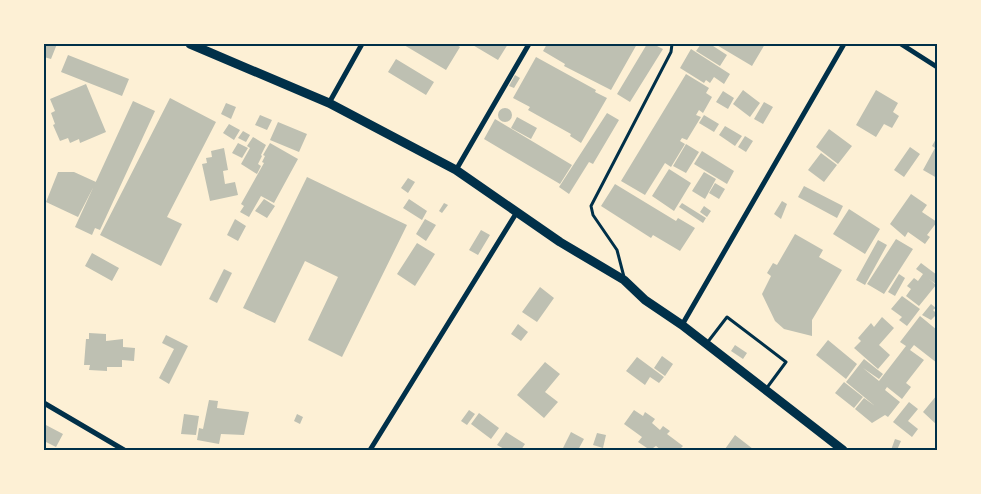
<svg xmlns="http://www.w3.org/2000/svg" width="981" height="494" viewBox="0 0 981 494" font-family="Helvetica,sans-serif">
<style>
.building{fill:#bec0b2}
.lines{fill:none;stroke-linecap:round;stroke-linejoin:round}
.service{stroke:#003049;stroke-width:3}
.minor{stroke:#003049;stroke-width:5}
.tertiary{stroke:#003049;stroke-width:9}
.neatline{fill:none;stroke:#003049;stroke-width:2}
</style>
<rect width="100%" height="100%" fill="#fdf0d5"/>
<!-- building -->
<path class="building" d="M44 44H57L51 59 44 57Z
M405 44H455L460 47 446 70 404 45Z
M471 44H508L498 60Z
M547 44H637L611 90 564 66 565 64 543 51Z
M647 44H653L663 49 630 102 617 94Z
M701 44H710L727 55 720 66 696 51Z
M715 44H765L752 66Z
M691 49 730 74 724 84 714 77 710 83 706 80 704 83 680 68Z
M68 55 129 79 122 96 61 72Z
M536 57 596 90 595 92 607 98 581 143 570 136 571 134 528 110 530 107 513 98Z
M396 59 434 82 426 95 388 72Z
M686 74 709 88 706 93 712 97 703 113 699 110 696 115 701 117 687 140 682 138 680 141 685 144 671 167 665 163 645 195 621 181Z
M515 75 520 78 514 88 509 86Z
M86 84 106 132 80 143 79 139 70 143 68 138 60 141 53 125 55 124 51 113 55 111 50 99Z
M743 90 760 103 750 117 733 104Z
M876 90 898 103 893 112 899 116 892 128 884 124 876 137 856 125Z
M723 91 734 98 728 109 716 102Z
M170 98 216 122 167 217 182 224 161 266 100 235Z
M133 101 155 111 100 230 95 228 92 235 75 227Z
M764 102 773 107 763 124 754 119Z
M226 103 236 107 231 119 221 114Z
M498 115a7 7 0 1 1 14 0a7 7 0 1 1-14 0Z
M607 113 619 120 593 164 589 162 569 194 559 187Z
M260 115 272 120 267 130 255 125Z
M704 115 719 124 714 132 699 123Z
M517 117 537 128 531 139 511 128Z
M495 119 572 165 560 184 484 139Z
M278 122 307 134 299 152 270 140Z
M229 124 240 130 234 140 223 133Z
M725 126 742 136 735 146 719 135Z
M829 129 852 146 838 164 816 147Z
M243 131 250 135 246 142 238 138Z
M745 136 753 141 746 152 738 147Z
M253 137 266 145 261 155 262 156 258 164 261 166 257 174 241 164 250 148 247 146Z
M937 137V178L923 170 935 148 932 146Z
M238 143 248 148 242 158 232 153Z
M270 143 298 159 274 203 261 196 249 217 240 212 244 206 241 204 264 163 262 162 265 156 263 155Z
M686 144 699 152 686 173 673 166Z
M910 147 920 154 904 177 894 170Z
M224 148 228 170 223 171 225 184 235 182 238 195 210 201 202 164 207 163 206 158 212 157 211 151Z
M702 151 734 171 727 184 694 164Z
M821 153 837 165 824 182 808 170Z
M669 169 691 183 674 211 652 196Z
M58 172H74L96 182 78 217 46 202Z
M704 172 716 179 705 199 692 191Z
M307 177 407 225 342 357 308 340 338 277 305 261 275 323 243 308Z
M408 178 415 182 408 193 401 188Z
M715 183 725 189 719 199 709 193Z
M615 184 676 221 678 218 695 228 680 251 653 235 651 238 601 206Z
M804 186 843 206 837 218 798 197Z
M911 194 927 205 922 212 937 222 927 235 930 237 925 244 908 232 905 237 890 224Z
M264 199 275 206 267 218 255 211Z
M409 199 427 211 422 220 403 208Z
M782 201 787 204 781 219 774 214Z
M444 203 448 205 442 213 439 211Z
M682 203 706 218 703 223 679 207Z
M704 206 711 211 707 217 700 212Z
M849 209 880 229 865 254 833 234Z
M235 219 246 226 238 241 227 235Z
M425 219 436 225 426 241 416 234Z
M481 230 490 235 478 255 469 250Z
M795 234 823 250 819 257 842 270 812 320V336L784 329 775 321 762 294 771 276 767 273 773 263 777 265Z
M896 239 913 249 884 294 867 284Z
M878 240 887 245 865 285 856 280Z
M417 243 435 254 415 286 397 274Z
M92 253 119 268 112 281 85 266Z
M921 263 937 275V285L929 279 936 285 919 306 906 296 911 289 907 286 914 278 918 281 923 274 916 269Z
M224 269 232 273 217 303 209 299Z
M899 274 905 278 895 296 888 292Z
M540 287 554 298 537 322 522 312Z
M902 296 920 309 907 326 899 320 902 317 891 309Z
M931 304 936 308 933 310 937 314 931 320 922 315Z
M920 316 937 330V363L914 345 910 350 924 360 906 383 911 387 902 399 887 387 885 390 900 402 888 417 885 415 872 423 855 409 864 398 875 406 846 382 864 359 883 374 879 379 863 368 879 381 906 346 900 342Z
M882 317 894 328 879 345 890 355 878 369 854 348 861 341 858 338 871 323 874 327Z
M518 324 528 332 521 341 511 334Z
M89 333 106 334V341L123 339V347L135 348 134 361 122 360V367H107V371L89 370 90 365H84L86 339H89Z
M166 335 188 346 169 384 159 378 174 349 162 343Z
M828 340 857 364 846 379 816 355Z
M735 345 747 353 743 359 731 351Z
M662 356 673 364 665 376 654 368Z
M637 357 664 377 659 383 650 377 645 385 626 371Z
M545 362 560 374 545 392 558 402 544 418 517 395Z
M844 382 863 397 854 408 835 393Z
M937 395V425L923 412Z
M209 400 218 401 217 408 249 412 244 435 221 434 219 444 197 440 199 428 203 429Z
M909 402 918 409 908 421 918 429 912 437 893 422Z
M469 410 475 414 467 425 461 421Z
M634 410 643 416 645 412 655 419 652 423 660 430 663 426 670 431 667 434 683 446 679 450H661L656 446 650 450 638 442 642 437 624 424Z
M479 413 499 428 491 439 471 424Z
M184 414 199 416 196 435 181 434Z
M297 414 303 417 300 424 294 421Z
M44 424 63 434 56 447 44 441Z
M506 432 525 444 521 450H506L497 445Z
M571 432 584 439 578 450H562Z
M597 433 606 435 603 448 593 445Z
M735 435 753 449 752 450 725 449Z
M895 439 901 441 897 450H891Z"/>
<g class="lines">
<!-- service -->
<path class="service" d="M624 277 617 250 593 215 591 206 671 52 672 44
M707 343 727 317 786 362 766 389"/>
<!-- minor -->
<path class="minor" d="M901 44 937 67
M329 103 362 44
M456 170 529 44
M682 325 844 44
M44 403 124 450
M370 450 517 212"/>
<!-- tertiary -->
<path class="tertiary" d="M190 44 329 103 456 170 560 242 624 280 645 300 682 325 843 450"/>
</g>
<!-- border -->
<rect width="981" height="494" fill="none" stroke="#fdf0d5" stroke-width="90"/>
<rect x="45" y="45" width="891" height="404" class="neatline"/>
</svg>
